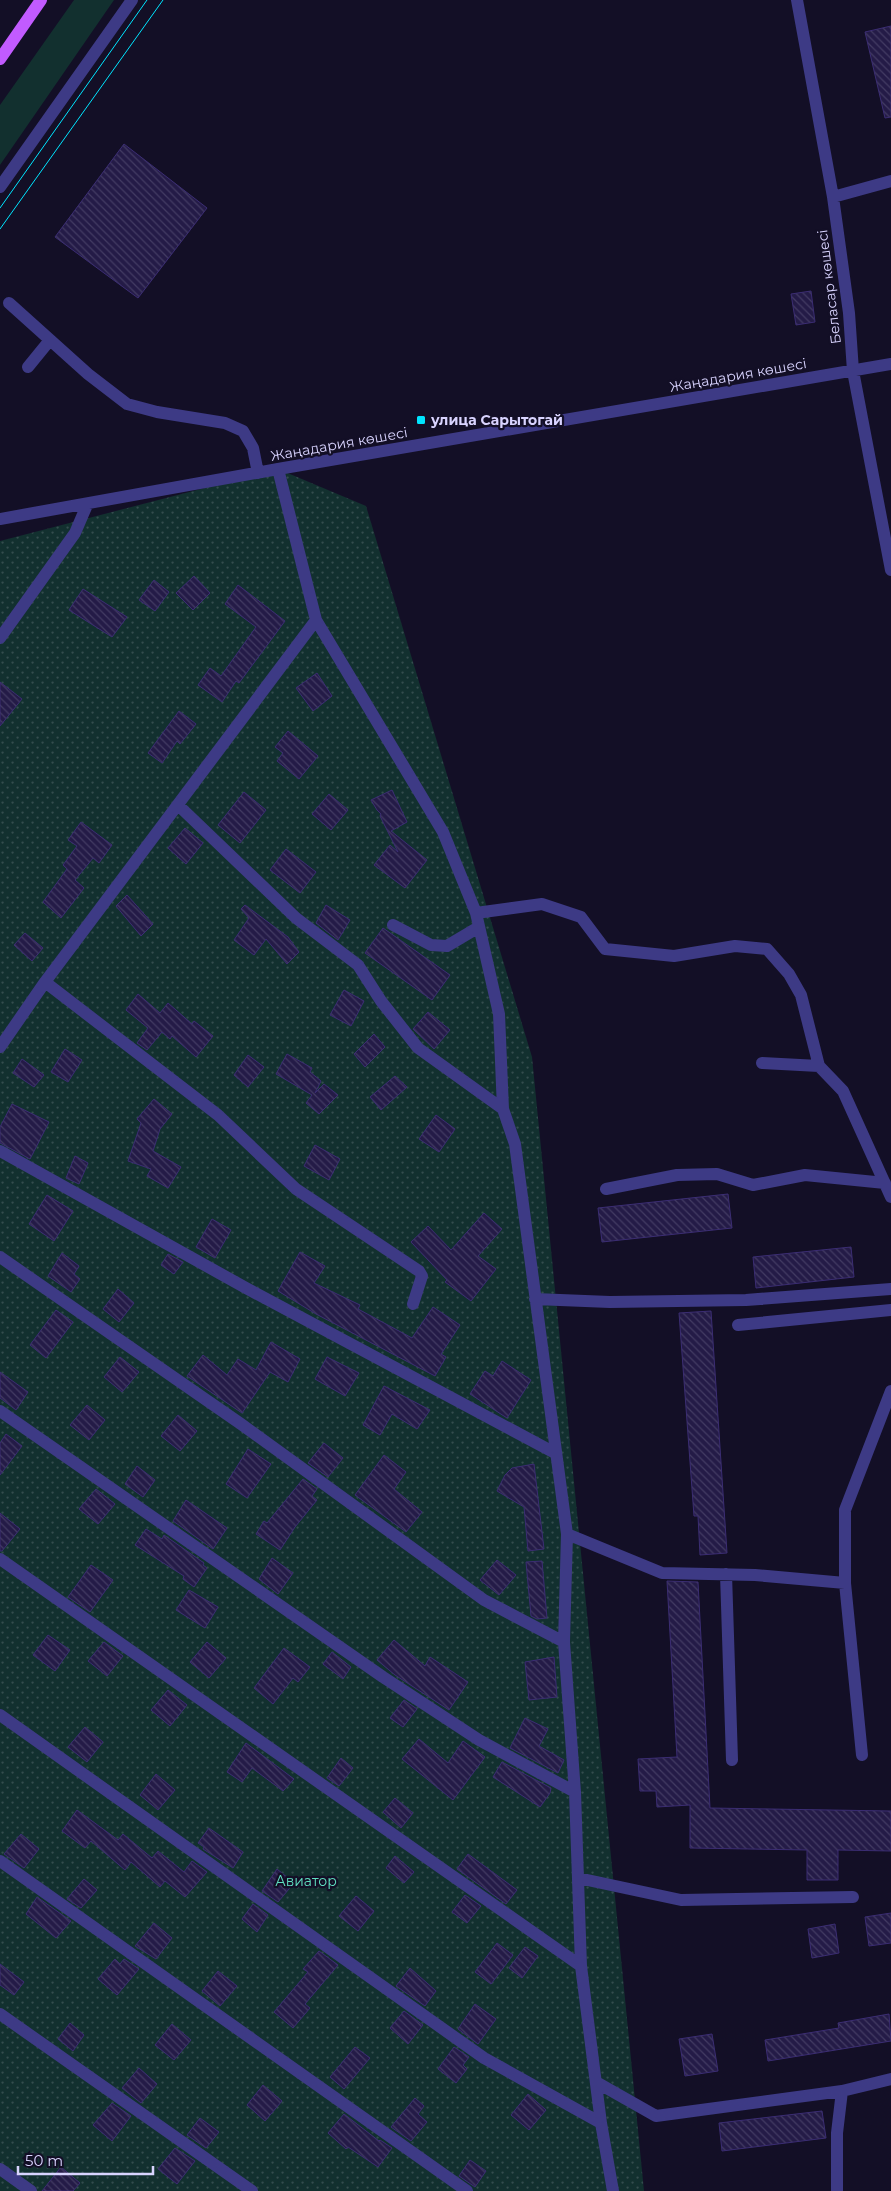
<svg xmlns="http://www.w3.org/2000/svg" width="891" height="2191" viewBox="0 0 891 2191" font-family="Montserrat,sans-serif">
<style>
.grass{fill:#12302f}
.garden{fill:url(#garden-dots)}
.building{fill:url(#building-back-hatch);stroke:#3b2d73}
.lines{fill:none;stroke-linecap:round;stroke-linejoin:round}
.minor{stroke:#3d3a85;stroke-width:12}
.major{stroke:#c25bff;stroke-width:12}
.tram{stroke:#00e5ff;stroke-width:1}
.poi-dot{fill:#00e5ff;stroke:#130f26;stroke-width:2}
.labels{text-anchor:middle;dominant-baseline:central;stroke-width:4.5;stroke-linejoin:round;paint-order:stroke}
.street-label{font-size:14px;fill:#d9d4ff;stroke:#130f26}
.poi-label{font-size:14px;font-weight:bold;fill:#d9d4ff;stroke:#130f26;text-anchor:start}
.park-label{font-size:14px;fill:#5fe0c0;stroke:#130f26}
</style>
<defs>
<pattern id="garden-dots" width="8" height="8" patternUnits="userSpaceOnUse" patternTransform="scale(1.25)"><rect width="8" height="8" fill="#12302f"/><path d="M2 2h.1M6 6h.1" fill="none" stroke="#344d4e" stroke-width="1.8" stroke-linecap="round"/></pattern>
<pattern id="building-back-hatch" width="6" height="6" patternUnits="userSpaceOnUse" patternTransform="scale(1.25)"><rect width="6" height="6" fill="#241b47"/><path d="M-1 5l2 2M0 0l6 6M5-1l2 2" fill="none" stroke="#433b63"/></pattern>
</defs>
<rect width="100%" height="100%" fill="#130f26"/>
<!-- grass -->
<path class="grass" d="M74 0H114L0 165V105Z"/>
<!-- garden -->
<path class="garden" d="M278 469 366 506 532 1057 644 2191H0V541Z"/>
<!-- building -->
<path class="building" d="M891 26V117L885 118 865 32Z
M124 144 207 208 138 298 55 237Z
M811 291 815 322 796 325 791 294Z
M194 576 210 593 193 610 176 593Z
M154 580 169 592 155 611 139 600Z
M238 585 285 621 239 683 236 681 222 702 198 685 210 668 221 676 256 627 225 604Z
M83 589 127 617 112 637 69 610Z
M317 673 332 696 313 711 296 688Z
M0 682 22 699 0 726Z
M179 711 196 724 180 744 177 741 162 763 148 753Z
M288 731 318 756 299 779 277 761 283 753 275 747Z
M392 790 407 822 391 831 427 860 405 888 374 865 390 845 398 852 380 816 381 814 377 810 371 800Z
M244 792 266 810 240 843 218 825Z
M329 794 348 810 331 830 312 814Z
M81 822 112 845 99 863 93 858 75 880 84 888 61 918 43 902 67 869 63 865 77 846 68 840Z
M185 828 203 843 186 864 168 848Z
M286 849 316 872 300 893 270 870Z
M127 895 153 924 141 936 116 906Z
M245 905 288 937 299 952 287 964 266 939 254 955 234 940 249 918 241 909Z
M326 905 350 920 338 940 316 923Z
M383 928 450 975 432 1000 365 953Z
M25 933 43 948 32 961 14 945Z
M344 990 364 1001 351 1026 330 1015Z
M138 994 160 1013 168 1003 192 1024 194 1021 213 1036 196 1057 172 1036 170 1039 162 1032 147 1050 137 1043 148 1028 126 1010Z
M428 1012 450 1030 434 1049 413 1029Z
M374 1034 385 1047 365 1067 354 1054Z
M65 1049 82 1060 68 1082 51 1072Z
M287 1054 312 1068 310 1072 321 1081 315 1093 324 1084 338 1095 319 1114 306 1103 312 1095 276 1074Z
M248 1055 264 1067 248 1087 234 1075Z
M22 1059 44 1075 34 1087 13 1073Z
M395 1076 407 1087 381 1110 370 1097Z
M154 1099 172 1114 160 1129 153 1151 181 1167 168 1188 147 1176 151 1169 128 1161 141 1123 137 1119Z
M12 1104 49 1122 30 1159 0 1143V1127Z
M436 1115 455 1129 439 1152 419 1139Z
M315 1145 340 1159 329 1180 304 1166Z
M75 1156 88 1163 79 1184 66 1178Z
M728 1194 732 1228 602 1242 598 1208Z
M47 1195 73 1211 54 1241 29 1224Z
M484 1213 502 1229 478 1256 496 1269 471 1301 445 1282 447 1280 411 1242 428 1226 451 1250Z
M212 1219 231 1230 215 1258 196 1247Z
M851 1247 854 1277 756 1288 753 1257Z
M300 1252 325 1266 314 1283 360 1305 358 1309 412 1338 433 1307 460 1325 441 1354 446 1357 435 1376 316 1314 278 1291Z
M62 1253 79 1266 74 1274 80 1279 71 1292 48 1276Z
M168 1254 183 1262 174 1274 161 1265Z
M118 1289 134 1303 119 1322 103 1309Z
M56 1310 73 1322 46 1358 30 1345Z
M711 1311 727 1553 700 1555 698 1516H694L679 1313Z
M271 1342 300 1359 288 1382 270 1372 242 1413 187 1376 203 1355 227 1375 238 1359 256 1370Z
M120 1357 139 1372 122 1392 104 1377Z
M327 1357 359 1373 345 1396 315 1379Z
M502 1361 531 1380 507 1418 470 1394 485 1371 493 1376Z
M0 1372 28 1392 16 1410 0 1398Z
M384 1386 430 1410 417 1429 392 1414 380 1435 363 1425Z
M87 1405 105 1420 89 1440 70 1425Z
M178 1415 197 1431 180 1451 161 1436Z
M6 1434 22 1446 0 1475V1443Z
M324 1443 343 1458 328 1477 308 1463Z
M248 1449 271 1464 247 1498 226 1484Z
M384 1455 406 1472 394 1489 422 1512 406 1532 355 1495Z
M534 1464 544 1549 528 1551 524 1507 497 1491 505 1475 512 1468Z
M137 1466 155 1480 143 1497 125 1484Z
M303 1479 317 1489 312 1496 317 1500 295 1527 280 1550 256 1534 264 1521 267 1523Z
M96 1489 115 1504 98 1524 79 1509Z
M186 1500 227 1528 213 1549 173 1521Z
M0 1513 20 1529 2 1551H0Z
M146 1529 162 1539 164 1535 204 1563 203 1565 207 1568 194 1587 183 1579 184 1576 135 1545Z
M272 1558 293 1573 278 1594 259 1579Z
M497 1560 516 1575 499 1595 480 1580Z
M542 1561 547 1618 537 1619 531 1616 526 1562Z
M91 1565 113 1580 90 1612 68 1597Z
M667 1581 698 1582 710 1808 891 1811V1851L838 1850V1880H807V1850L690 1848V1805L657 1807 656 1791H640L638 1759 677 1757Z
M189 1590 218 1607 205 1628 176 1610Z
M48 1635 70 1650 55 1671 33 1655Z
M394 1640 425 1666 430 1657 468 1682 449 1710 395 1675 377 1660Z
M104 1642 123 1656 107 1676 88 1661Z
M207 1642 226 1658 209 1678 190 1662Z
M284 1648 310 1667 298 1682 293 1678 273 1704 254 1688Z
M332 1652 351 1667 343 1679 323 1664Z
M554 1657 557 1697 529 1700 525 1662Z
M168 1690 187 1705 170 1726 151 1710Z
M404 1700 417 1709 403 1727 390 1718Z
M525 1718 548 1729 539 1746 564 1760 558 1773 510 1748Z
M85 1727 103 1742 87 1762 68 1747Z
M419 1739 448 1763 463 1741 485 1757 453 1800 402 1759Z
M246 1743 294 1779 283 1791 252 1768 242 1782 227 1772Z
M341 1758 353 1768 339 1786 327 1778Z
M502 1762 551 1788 550 1793 540 1807 493 1777Z
M156 1774 175 1790 158 1810 140 1795Z
M395 1798 413 1813 401 1828 383 1812Z
M77 1810 118 1840 123 1834 152 1858 158 1851 184 1872 192 1861 207 1872 185 1897 165 1881 160 1887 131 1862 125 1870 91 1841 85 1848 62 1831Z
M209 1828 243 1852 233 1868 203 1849 204 1847 198 1843Z
M21 1834 39 1849 24 1868 4 1854Z
M468 1854 517 1890 506 1904 457 1869Z
M395 1856 414 1872 404 1883 386 1868Z
M277 1869 294 1883 278 1902 262 1891Z
M84 1879 97 1890 81 1908 67 1899Z
M465 1895 481 1906 467 1923 452 1912Z
M356 1896 374 1911 358 1931 339 1916Z
M37 1897 71 1921 56 1938 26 1914Z
M253 1904 268 1915 257 1932 242 1919Z
M891 1913V1943L869 1946 865 1917Z
M154 1923 172 1938 156 1959 135 1946Z
M835 1924 839 1953 812 1958 808 1929Z
M497 1943 513 1955 491 1984 475 1972Z
M525 1947 538 1956 522 1978 509 1968Z
M319 1951 338 1965 305 2004 310 2008 293 2028 274 2012 308 1972 303 1969Z
M115 1959 120 1964 124 1959 139 1969 117 1995 98 1979Z
M0 1964 24 1982 14 1995 0 1985Z
M410 1968 436 1991 425 2006 396 1986Z
M218 1971 237 1986 220 2006 202 1991Z
M475 2004 496 2019 478 2044 458 2029Z
M404 2011 423 2025 408 2044 390 2028Z
M889 2014 891 2041 768 2061 765 2040 839 2028 838 2023Z
M70 2023 84 2035 73 2051 58 2039Z
M172 2024 191 2040 174 2060 155 2045Z
M712 2034 718 2071 685 2076 679 2039Z
M355 2047 370 2058 344 2089 330 2077Z
M454 2047 469 2057 463 2065 467 2069 456 2083 438 2069Z
M139 2068 157 2084 141 2103 122 2088Z
M263 2085 282 2101 265 2121 247 2105Z
M528 2094 546 2110 529 2130 511 2115Z
M415 2098 424 2106 418 2114 427 2122 411 2141 391 2127Z
M112 2103 131 2116 112 2141 93 2125Z
M822 2111 826 2138 722 2151 719 2123Z
M344 2114 379 2141 380 2140 392 2148 378 2167 348 2147 346 2149 328 2133Z
M200 2118 219 2132 206 2148 187 2135Z
M175 2148 195 2161 177 2184 158 2169Z
M470 2160 486 2171 475 2187 459 2176Z
M61 2167 80 2183 73 2191H42Z"/>
<g class="lines">
<!-- minor -->
<path class="minor" d="M797 0 833 197 849 313 853 371 891 570
M0 187 132 0
M833 197 891 181
M9 303 88 374 127 404 157 412 225 423 243 431 253 448 258 473
M28 367 50 340
M278 469 316 620 443 832 476 913 499 1014 503 1109 515 1144 567 1534 564 1642 575 1792 581 1966 601 2123 613 2191
M0 519 278 469 891 364
M0 638 75 533 87 505
M178 805 296 918 358 965 381 1001 418 1048 503 1109
M476 913 542 904 581 917 605 949 674 956 735 946 767 949 789 974 801 995 819 1066
M393 925 431 945 447 946 479 927
M45 982 218 1115 296 1189 419 1271 422 1276 413 1304
M0 1047 45 982 316 620
M762 1063 819 1066 843 1091 891 1197
M0 1151 246 1288 555 1453
M606 1189 677 1175 717 1174 753 1185 805 1175 885 1183
M0 1257 241 1424 484 1600 564 1642
M535 1299 610 1302 746 1300 891 1289
M738 1325 891 1310
M0 1411 383 1677 479 1740 575 1792
M567 1534 662 1573 755 1575 845 1583
M0 1559 581 1966
M726 1574 732 1760
M0 1715 484 2058 601 2123
M862 1755 845 1583V1510L891 1391
M0 1861 467 2191
M578 1878 681 1900 853 1897
M0 2014 252 2191
M596 2082 656 2116 842 2091 891 2079
M0 2169 31 2191
M837 2191V2133L842 2091"/>
<!-- major -->
<path class="major" d="M0 59 41 0"/>
<!-- tram -->
<path class="tram" d="M0 208 147 0
M0 229 163 0"/>
</g>
<!-- markers -->
<rect class="poi-dot" x="416" y="415" width="10" height="10" rx="2.5"/>
<g class="labels">
<!-- street labels -->
<g class="street-label">
<text transform="translate(829 287) rotate(-97)">Беласар көшесі</text>
<text transform="translate(738 375) rotate(-10)">Жаңадария көшесі</text>
<text transform="translate(339 444) rotate(-10)">Жаңадария көшесі</text>
</g>
<!-- poi labels -->
<g class="poi-label">
<text x="431" y="420">улица Сарытогай</text>
</g>
<!-- park labels -->
<g class="park-label">
<text x="306" y="1881">Авиатор</text>
</g>
</g>
<!-- scale -->
<path d="M18 2166v8h135v-8" fill="none" stroke="#d9d4ff" stroke-width="2.5"/>
<text x="25" y="2166" font-size="15" fill="#d9d4ff" stroke="#130f26" stroke-width="4" paint-order="stroke">50 m</text>
</svg>
